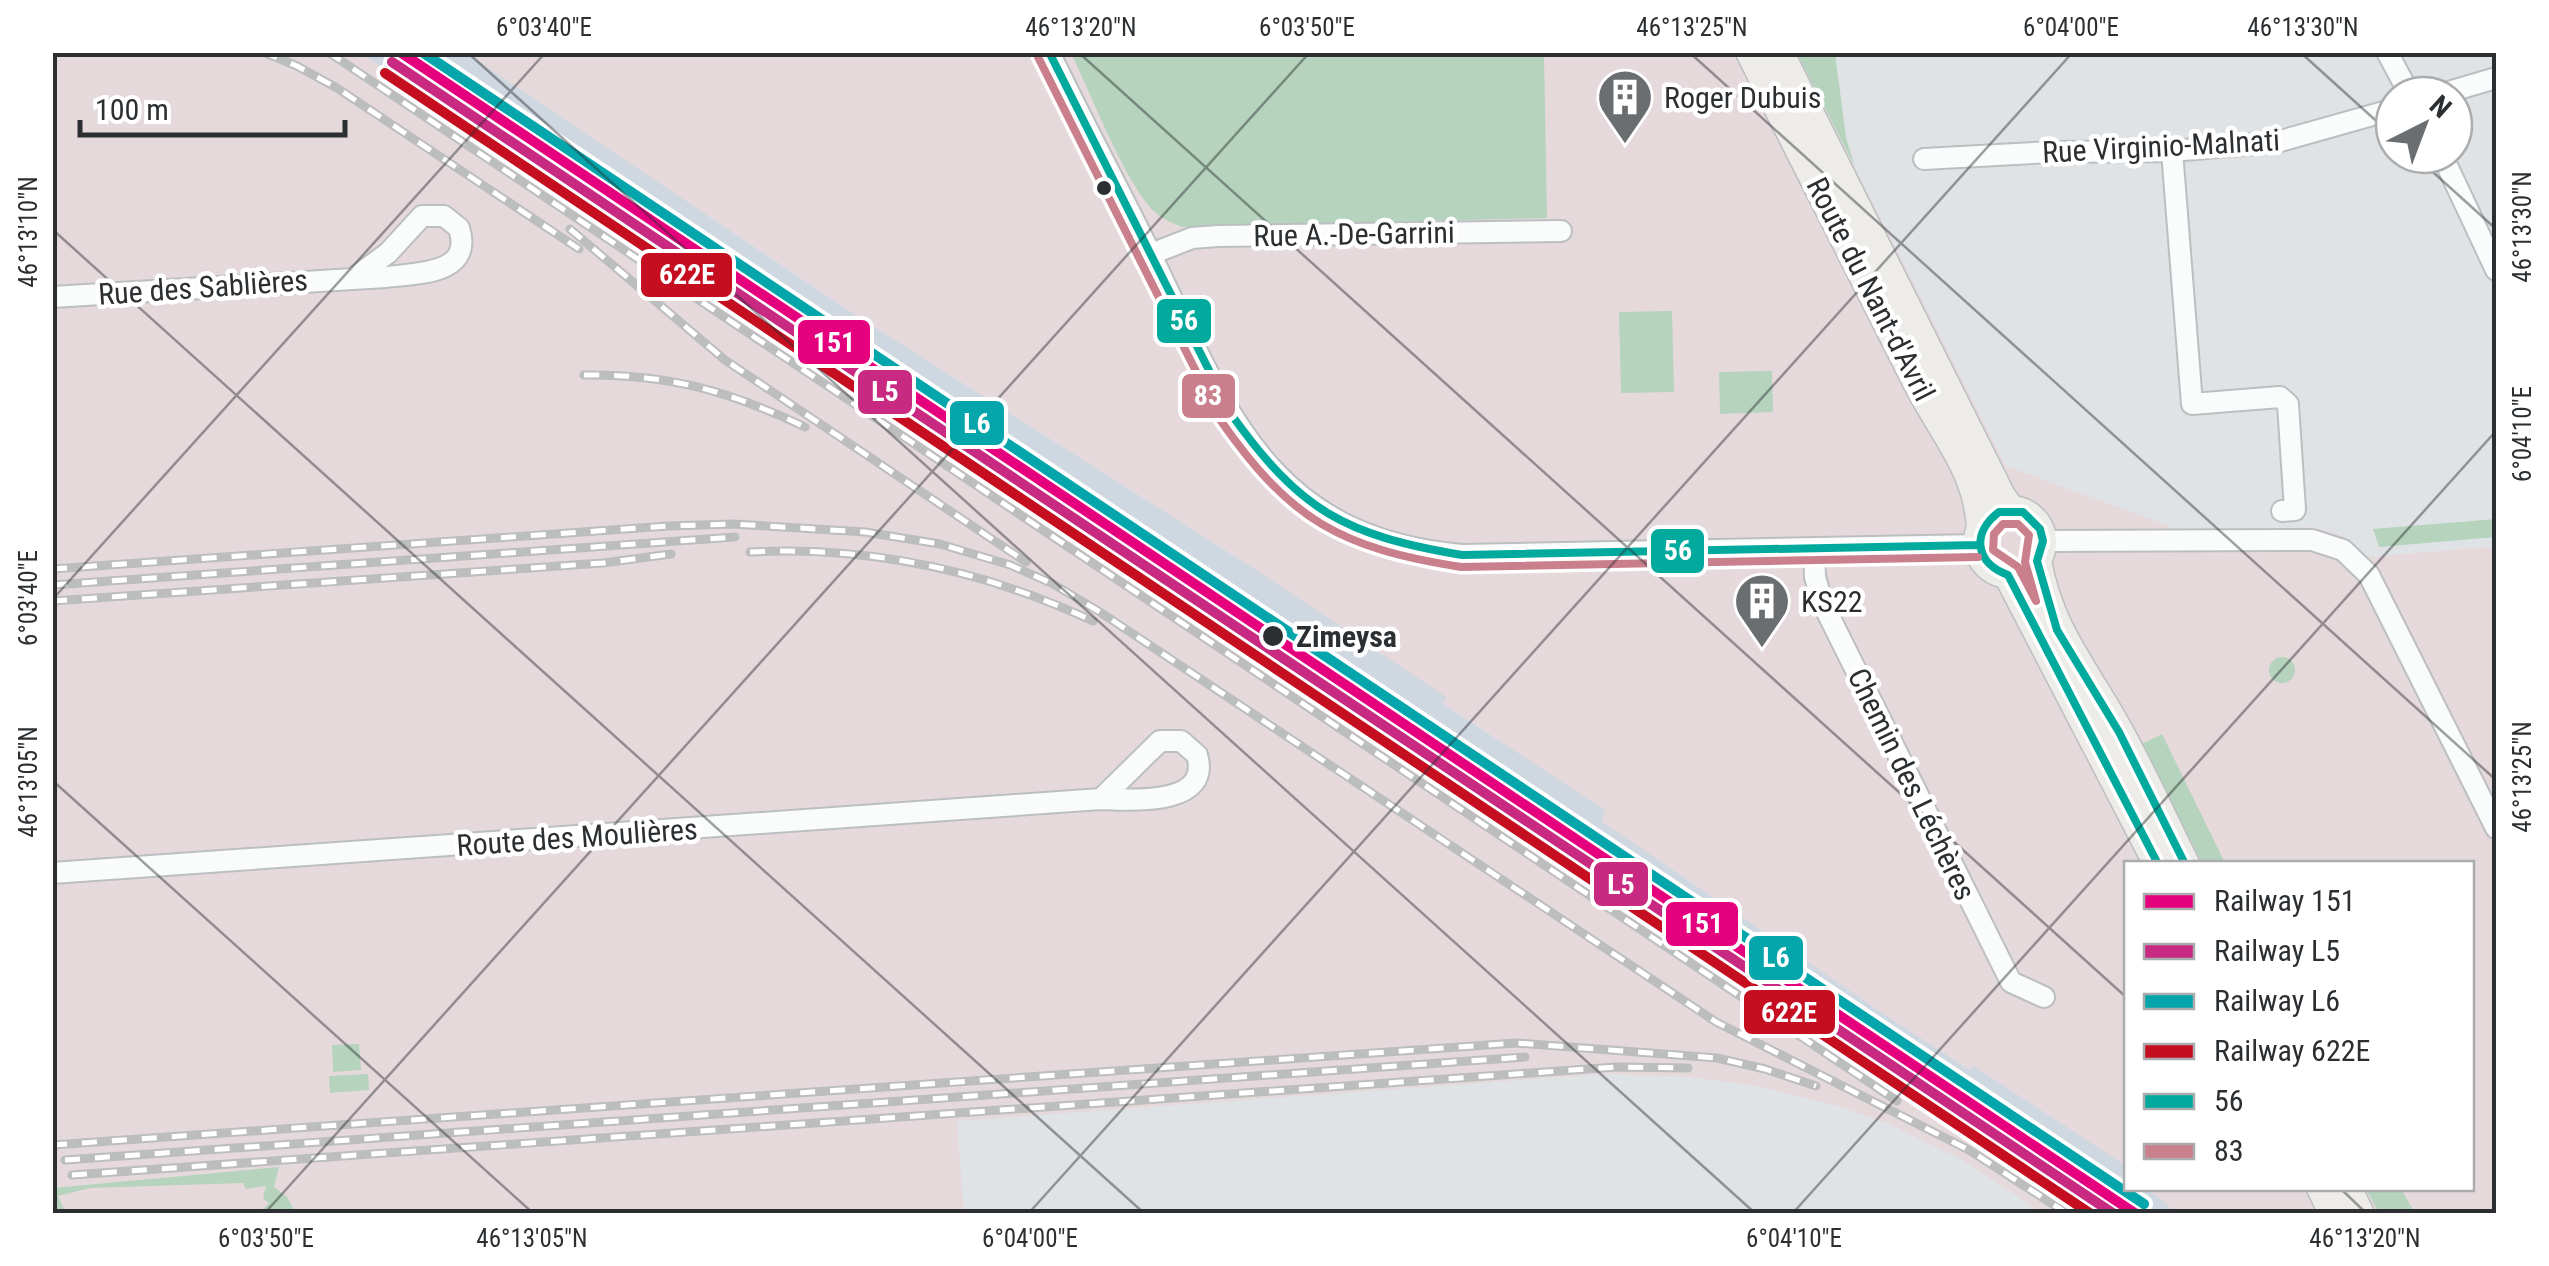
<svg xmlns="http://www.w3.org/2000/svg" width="2549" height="1266" viewBox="0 0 2549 1266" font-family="'Roboto Condensed',sans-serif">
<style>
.industrial{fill:#e6d9dc}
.built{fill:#cfd7e0}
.green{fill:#b5d3bd}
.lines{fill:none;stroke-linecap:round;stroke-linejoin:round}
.minor-casing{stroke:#bcbfc2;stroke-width:24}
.secondary-casing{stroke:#bcbfc2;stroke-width:31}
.minor{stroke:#fafbfb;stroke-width:20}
.secondary{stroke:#eeece8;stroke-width:28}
.rail-casing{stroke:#bcbdbd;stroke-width:9}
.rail{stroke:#fff;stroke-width:5;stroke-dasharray:15;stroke-linecap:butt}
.bus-1-casing{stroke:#fff;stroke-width:15}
.bus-2-casing{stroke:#fff;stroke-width:15}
.bus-1{stroke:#02aa9e;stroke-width:8}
.bus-2{stroke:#ca808c;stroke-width:8}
.rail-1-casing{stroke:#fff;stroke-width:18}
.rail-2-casing{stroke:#fff;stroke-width:18}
.rail-3-casing{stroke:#fff;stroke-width:18}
.rail-4-casing{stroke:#fff;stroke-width:18}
.rail-1{stroke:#e5007d;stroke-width:10}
.rail-2{stroke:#c72a80;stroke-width:10}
.rail-3{stroke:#04a6ac;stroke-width:10}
.rail-4{stroke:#c50e1f;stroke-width:10}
.ticks{fill:none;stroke:#2c2f32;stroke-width:2.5;stroke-opacity:0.45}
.bus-dot{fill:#2c2f32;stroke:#fff;stroke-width:4}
.labels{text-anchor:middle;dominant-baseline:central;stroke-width:9;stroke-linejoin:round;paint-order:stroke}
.poi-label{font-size:30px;fill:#2c2f32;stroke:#fff;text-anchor:start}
.street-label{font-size:30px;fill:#2c2f32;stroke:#fff}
.stop-label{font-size:30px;font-weight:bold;fill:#2c2f32;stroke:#fff;text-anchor:start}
.line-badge{stroke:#fff;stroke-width:4}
.badge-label{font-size:28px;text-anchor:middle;font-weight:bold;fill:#fff}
.neatline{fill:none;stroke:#2c2f32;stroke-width:4}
.ticks-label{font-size:25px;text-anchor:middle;fill:#2c2f32}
</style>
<rect width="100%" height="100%" fill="#e0e3e6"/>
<!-- industrial -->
<path class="industrial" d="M52 53H360L475 130 1124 550 1254 648 1246 656 1389 752 1397 740 1853 1048 2083 1213H2036L2028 1203 1961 1159 1891 1125 1835 1105 1757 1086 1688 1077 1604 1074 957 1121 964 1213H53Z
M466 53H1797L2006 466 2167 525 2175 534 2313 527 2343 536 2369 557 2496 546V1213H2177L2148 1189 2472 1188V864H2126L2125 1166 1974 1067 1968 1069 1884 1014 1601 821 1605 811 1442 703 1445 698 1264 575 854 314Z"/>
<!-- built -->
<path class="built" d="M360 53H466L854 314 1264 575 1446 697 1443 704 1605 810 1601 821 1884 1014 1968 1069 1974 1066 2126 1166V1188L2148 1189 2177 1213H2083L1853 1048 1397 740 1389 753 1246 657 1253 648 1124 550 475 130Z"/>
<!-- green -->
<path class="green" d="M1071 53H1544L1547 218 1182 227C1169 222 1158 217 1149 206 1120 171 1092 96 1071 53Z
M1797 53H1835L1846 138 1855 167Z
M1672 311 1674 392 1621 393 1619 312Z
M1772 371 1773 412 1720 414 1719 372Z
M2496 519V537L2379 547 2373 529Z
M2269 670a13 13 0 1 1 26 0a13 13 0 1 1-26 0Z
M2162 734 2225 863H2202L2142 744Z
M359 1044 361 1070 333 1072 332 1045Z
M368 1074 369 1090 330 1093 329 1076Z
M279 1167 274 1187 287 1197 296 1213H259L269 1203 263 1198 266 1186 246 1189 243 1183 90 1188 58 1196 66 1213H53V1188Z
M2366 1189H2401L2415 1213H2379Z"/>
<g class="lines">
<!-- minor casing -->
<g class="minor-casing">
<path id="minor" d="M1049 52C1082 121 1119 189 1152 257 1226 411 1268 538 1462 555L1978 545
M2387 52 2410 95
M2438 95 2496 78
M2172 151 2192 404 2280 397 2288 404 2295 510 2282 511
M2442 155 2496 270
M1924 159 2052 152 2172 151 2277 142 2394 109
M1151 254 1192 238 1218 236 1561 231
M52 297 386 277C417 273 474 275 459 228L444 216H422L388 253 354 278
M2043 541 2312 540 2343 550 2369 575 2496 828
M1814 548 1815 577 1823 604 2011 982 2044 997
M52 873 1101 799C1133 800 1212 806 1197 755L1181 741H1160L1101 799"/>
</g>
<!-- secondary casing -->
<g class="secondary-casing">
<path id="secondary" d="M1750 52C1806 162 1861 272 1917 382 1942 432 1978 469 1981 528
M1779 52 2001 496 2011 510
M1978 542a32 32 0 1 1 64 0a32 32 0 1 1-64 0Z
M2037 561C2049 629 2083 667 2116 726 2141 770 2162 818 2185 864
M2008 575 2158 864
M2321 1188 2334 1214
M2347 1188 2360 1214"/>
</g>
<!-- minor -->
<use href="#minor" class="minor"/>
<!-- secondary -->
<use href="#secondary" class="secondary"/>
<!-- rail casing -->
<g class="rail-casing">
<path id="rail" d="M263 52 297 66 337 88 579 249
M328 52 1897 1101
M570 229 725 360 1026 562
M584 375C669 374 729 391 805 427
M750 552C871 546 983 570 1093 621
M52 569 668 526 733 524 865 532 940 544 1010 565 1053 584 1100 612 1716 1022 1969 1150 2068 1214
M52 585 735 537
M52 601 603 563 671 554
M52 1145 1516 1043 1717 1058 1765 1069 1816 1086
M65 1160 1525 1057
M72 1175 1616 1067 1688 1068"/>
</g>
<!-- rail -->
<use href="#rail" class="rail"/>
<!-- bus-1 casing -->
<g class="bus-1-casing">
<path id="bus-1" d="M1049 52 1231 414C1301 512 1345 535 1462 555L1978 545
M2158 864 2008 575C1975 563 1971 533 1999 512H2023L2040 529 2043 541 2037 561 2057 630 2119 732 2185 864"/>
</g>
<!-- bus-2 casing -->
<g class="bus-2-casing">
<path id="bus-2" d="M1038 57 1221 421C1291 521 1341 548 1461 567L1978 557
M2003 524H2018L2029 535 2025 562 2036 601 2018 567 1993 550 1994 534Z"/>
</g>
<!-- bus-1 -->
<use href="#bus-1" class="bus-1"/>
<!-- bus-2 -->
<use href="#bus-2" class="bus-2"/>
<!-- rail-1 casing -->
<g class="rail-1-casing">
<path id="rail-1" d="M400 52 2136 1214"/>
</g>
<!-- rail-2 casing -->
<g class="rail-2-casing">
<path id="rail-2" d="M392 62 2114 1214"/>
</g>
<!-- rail-3 casing -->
<g class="rail-3-casing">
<path id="rail-3" d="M422 52 2144 1204"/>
</g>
<!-- rail-4 casing -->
<g class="rail-4-casing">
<path id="rail-4" d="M385 73 2091 1214"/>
</g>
<!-- rail-1 -->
<use href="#rail-1" class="rail-1"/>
<!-- rail-2 -->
<use href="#rail-2" class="rail-2"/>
<!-- rail-3 -->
<use href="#rail-3" class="rail-3"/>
<!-- rail-4 -->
<use href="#rail-4" class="rail-4"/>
</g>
<!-- ticks -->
<path class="ticks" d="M467 52 1756 1214M1078 52 2126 997M1689 52 2496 780M2300 52 2394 137M2414 155 2496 229M52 229 1145 1214M52 600 546 52M52 780 534 1214M2340 1188 2367 1214M264 1214 1310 52M1028 1214 2073 52M1792 1214 2496 431"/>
<!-- icons -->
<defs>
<g id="building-pin" transform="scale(2.875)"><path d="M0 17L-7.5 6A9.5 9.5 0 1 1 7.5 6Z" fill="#6b6e71" stroke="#fff"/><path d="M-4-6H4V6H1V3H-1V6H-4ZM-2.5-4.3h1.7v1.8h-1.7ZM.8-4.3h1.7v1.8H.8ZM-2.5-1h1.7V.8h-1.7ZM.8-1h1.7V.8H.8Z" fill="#fff"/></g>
</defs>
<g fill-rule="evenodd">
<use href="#building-pin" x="1625" y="97"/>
<use href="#building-pin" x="1762" y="601"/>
</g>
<!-- markers -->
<g class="bus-dot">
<circle cx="1104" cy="188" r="9"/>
<circle cx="1273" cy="636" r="12"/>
</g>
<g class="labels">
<!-- poi labels -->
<g class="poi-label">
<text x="1664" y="97">Roger Dubuis</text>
<text x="1801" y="601">KS22</text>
</g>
<!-- street labels -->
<g class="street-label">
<text transform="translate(2161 146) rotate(-3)">Rue Virginio-Malnati</text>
<text transform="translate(1354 234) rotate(-1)">Rue A.-De-Garrini</text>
<text transform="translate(203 287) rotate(-4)">Rue des Sablières</text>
<text transform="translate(1871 289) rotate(63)">Route du Nant-d'Avril</text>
<text transform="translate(1912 784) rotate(64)">Chemin des Léchères</text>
<text transform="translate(577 837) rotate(-4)">Route des Moulières</text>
</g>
<!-- stop labels -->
<g class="stop-label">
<text x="1296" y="636">Zimeysa</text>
</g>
</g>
<g class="line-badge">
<rect x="639" y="251" width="95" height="48" rx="10" fill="#c50e1f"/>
<rect x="1155" y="297" width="58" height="48" rx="10" fill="#02aa9e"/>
<rect x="796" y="318" width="76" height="48" rx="10" fill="#e5007d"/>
<rect x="856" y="368" width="58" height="48" rx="10" fill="#c72a80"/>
<rect x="1180" y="372" width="57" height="48" rx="10" fill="#ca808c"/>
<rect x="948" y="399" width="58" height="48" rx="10" fill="#04a6ac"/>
<rect x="1649" y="527" width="57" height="48" rx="10" fill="#02aa9e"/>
<rect x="1592" y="860" width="58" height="48" rx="10" fill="#c72a80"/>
<rect x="1664" y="900" width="76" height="48" rx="10" fill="#e5007d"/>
<rect x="1747" y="934" width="58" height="48" rx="10" fill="#04a6ac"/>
<rect x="1742" y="988" width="95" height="48" rx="10" fill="#c50e1f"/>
</g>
<g class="badge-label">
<text x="687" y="284">622E</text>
<text x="1184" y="330">56</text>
<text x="834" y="352">151</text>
<text x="885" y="401">L5</text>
<text x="1208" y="405">83</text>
<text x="977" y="433">L6</text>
<text x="1678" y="560">56</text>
<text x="1621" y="894">L5</text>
<text x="1702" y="933">151</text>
<text x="1776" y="967">L6</text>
<text x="1789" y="1022">622E</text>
</g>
<!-- border -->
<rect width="2549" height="1266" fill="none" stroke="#ffffff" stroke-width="110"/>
<!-- legend -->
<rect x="2124" y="861" width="350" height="330" fill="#ffffff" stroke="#abacad" stroke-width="2.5"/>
<rect x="2144" y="894" width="50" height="15" fill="#e5007d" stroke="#abacad" stroke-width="2.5"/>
<text x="2214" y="911" font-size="30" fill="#2c2f32">Railway 151</text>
<rect x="2144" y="944" width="50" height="15" fill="#c72a80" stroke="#abacad" stroke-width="2.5"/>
<text x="2214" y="961" font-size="30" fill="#2c2f32">Railway L5</text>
<rect x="2144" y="994" width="50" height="15" fill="#04a6ac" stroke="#abacad" stroke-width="2.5"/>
<text x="2214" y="1011" font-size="30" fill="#2c2f32">Railway L6</text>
<rect x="2144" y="1044" width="50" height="15" fill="#c50e1f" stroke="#abacad" stroke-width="2.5"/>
<text x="2214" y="1061" font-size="30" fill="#2c2f32">Railway 622E</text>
<rect x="2144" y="1094" width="50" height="15" fill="#02aa9e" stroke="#abacad" stroke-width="2.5"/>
<text x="2214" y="1111" font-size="30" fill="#2c2f32">56</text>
<rect x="2144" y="1144" width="50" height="15" fill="#ca808c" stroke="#abacad" stroke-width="2.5"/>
<text x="2214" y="1161" font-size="30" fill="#2c2f32">83</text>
<!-- north arrow -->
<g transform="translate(2424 125) rotate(42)"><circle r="48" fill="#ffffff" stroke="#abacad" stroke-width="2.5"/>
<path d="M0-8L18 38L0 25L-18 38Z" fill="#6b6e71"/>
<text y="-15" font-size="28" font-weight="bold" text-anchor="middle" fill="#2c2f32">N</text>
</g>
<!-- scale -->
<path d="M80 120v15h265v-15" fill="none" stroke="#2c2f32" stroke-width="5"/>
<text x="95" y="120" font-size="30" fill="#2c2f32" stroke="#ffffff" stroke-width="8" paint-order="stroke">100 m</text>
<rect x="55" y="55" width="2439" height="1156" class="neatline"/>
<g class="ticks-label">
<text x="544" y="36">6°03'40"E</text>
<text x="1081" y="36">46°13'20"N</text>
<text x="1307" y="36">6°03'50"E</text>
<text x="1692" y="36">46°13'25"N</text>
<text x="2071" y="36">6°04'00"E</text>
<text x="2303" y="36">46°13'30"N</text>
<text transform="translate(2522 227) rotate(-90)" y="9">46°13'30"N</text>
<text transform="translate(28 232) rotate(-90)" y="9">46°13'10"N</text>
<text transform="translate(2522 434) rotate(-90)" y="9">6°04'10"E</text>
<text transform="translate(28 598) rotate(-90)" y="9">6°03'40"E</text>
<text transform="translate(2522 777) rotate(-90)" y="9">46°13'25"N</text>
<text transform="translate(28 782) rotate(-90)" y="9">46°13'05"N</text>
<text x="266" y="1247">6°03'50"E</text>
<text x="532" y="1247">46°13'05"N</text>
<text x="1030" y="1247">6°04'00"E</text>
<text x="1794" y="1247">6°04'10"E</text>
<text x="2365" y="1247">46°13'20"N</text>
</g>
</svg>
